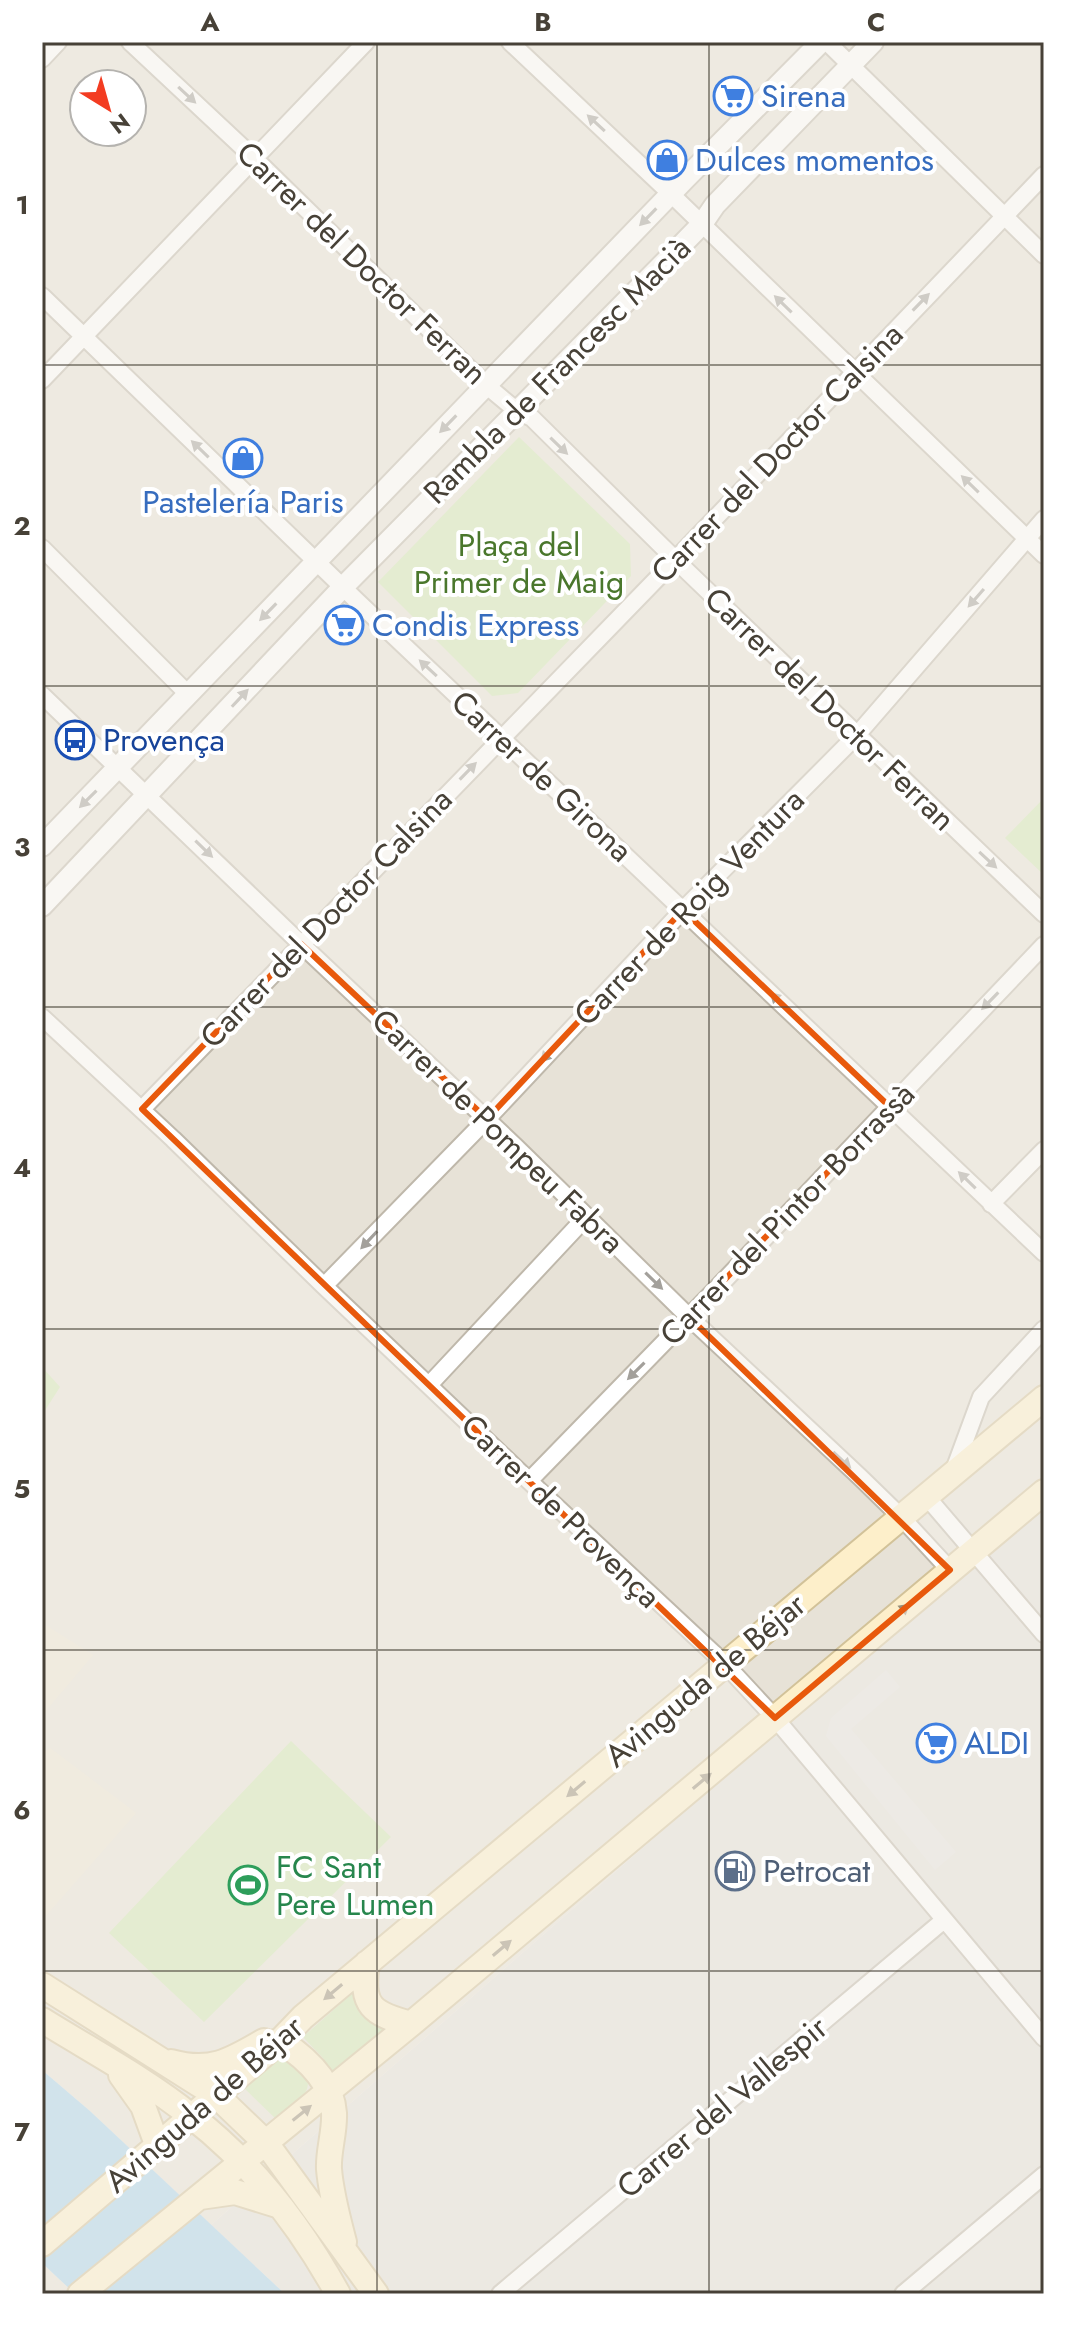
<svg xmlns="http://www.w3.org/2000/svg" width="1086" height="2336" viewBox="0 0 1086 2336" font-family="Jost,sans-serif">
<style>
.residential{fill:#e7e2d7;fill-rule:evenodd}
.industrial{fill:#e3dfda}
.education{fill:#ece5d3}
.green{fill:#d0e7b3}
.parking{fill:#e5e3e0}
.water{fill:#a7d3ee}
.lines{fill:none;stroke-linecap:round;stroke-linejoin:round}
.minor-casing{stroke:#bfb8ab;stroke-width:20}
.tertiary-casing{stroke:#bfb8ab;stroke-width:24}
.secondary-casing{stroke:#d2c299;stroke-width:28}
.minor{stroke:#fff;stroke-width:16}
.tertiary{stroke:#fff;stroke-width:20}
.secondary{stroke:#fdefca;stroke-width:24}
.oneway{fill:#a3a09b}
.oneway2{fill:#998f79}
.marked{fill:none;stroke:#e8590c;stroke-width:6;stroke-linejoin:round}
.grid{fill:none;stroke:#474137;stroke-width:2;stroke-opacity:0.55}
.labels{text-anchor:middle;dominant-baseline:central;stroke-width:8;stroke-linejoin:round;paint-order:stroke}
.shop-label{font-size:32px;fill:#366cbe;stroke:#fff;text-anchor:start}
.street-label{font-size:32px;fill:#474137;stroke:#fff}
.park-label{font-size:32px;fill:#4a772c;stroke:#fff}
.transit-label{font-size:32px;fill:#164399;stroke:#fff;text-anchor:start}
.leisure-label{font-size:32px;fill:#27864d;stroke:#fff;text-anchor:start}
.service-label{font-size:32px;fill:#4e5e75;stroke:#fff;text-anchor:start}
.neatline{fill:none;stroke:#474137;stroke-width:3}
.grid-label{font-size:26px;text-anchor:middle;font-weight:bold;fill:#474137}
</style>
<rect width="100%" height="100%" fill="#f4f0e9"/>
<!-- residential -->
<path class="residential" d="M42 42H1044V1497L211 2225 90 2111 42 2070ZM84 84H132V132H84Z
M42 2263 75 2294H42Z"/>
<!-- industrial -->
<path class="industrial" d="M1044 1497V2294H285L211 2225Z"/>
<!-- education -->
<path class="education" d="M42 1623 93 1655 42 1715Z
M50 1748 136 1813 42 1920V1754Z"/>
<!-- green -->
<path class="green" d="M519 437 630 544 631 576 518 693 492 696 378 582Z
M1044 798V875L1005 838Z
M42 1367 60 1387 42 1415Z
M291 1741 391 1837 204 2022 109 1933Z
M357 1989 389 2030 332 2074 323 2058 303 2037Z
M280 2060 294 2062C298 2067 305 2073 307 2078 313 2096 287 2110 276 2119L244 2088 271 2062Z"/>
<!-- parking -->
<path class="parking" d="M886 1670 900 1687 851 1729 956 1852 935 1870 826 1736 831 1718Z"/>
<!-- water -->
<path class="water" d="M42 2070 90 2111 285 2294H75L42 2263Z"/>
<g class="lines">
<!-- minor casing -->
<g class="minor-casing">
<path id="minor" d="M130 42 255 159 486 385 517 411 532 418 689 573 1044 914
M510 42 671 194 1044 555
M827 42 1044 255
M42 59 58 42
M42 296 357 601 1044 1253
M42 380 366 42
M42 548 189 695
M42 695 301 944 516 1147 689 1317 860 1477 902 1518 950 1570
M42 1017 173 1139 324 1286 546 1497 725 1664 775 1718 1044 2038
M142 1109 676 559 1044 175
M991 1204 1044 1150
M324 1286 487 1119 683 910 857 735 1044 519
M429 1385 587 1216
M954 1470 981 1397 1044 1329
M529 1481 719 1286 1044 945
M926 1496 1044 1634
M500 2294 944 1920
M903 2294 1044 2175"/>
</g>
<!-- tertiary casing -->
<g class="tertiary-casing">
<path id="tertiary" d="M42 846 685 179 821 42
M42 906 343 587 667 260 702 224 715 205 873 42"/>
</g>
<!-- secondary casing -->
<g class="secondary-casing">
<path id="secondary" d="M367 1963C360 2006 372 2014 411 2024
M42 1985 216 2095 266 2143 376 2294
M42 2020C92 2051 145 2079 191 2116 252 2163 301 2227 338 2294
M266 2044 280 2041C305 2057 332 2081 334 2113 335 2132 328 2151 329 2169 331 2194 338 2219 344 2242
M171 2062C211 2073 230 2061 264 2041
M121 2075 143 2106 158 2147
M200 2197 235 2192 280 2206
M42 2244 280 2041 303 2017 1044 1398
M80 2294 411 2024 1044 1492"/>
</g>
<!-- minor -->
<use href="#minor" class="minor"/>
<!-- tertiary -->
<use href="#tertiary" class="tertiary"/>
<!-- secondary -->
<use href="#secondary" class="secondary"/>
</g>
<!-- one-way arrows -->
<defs><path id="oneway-solid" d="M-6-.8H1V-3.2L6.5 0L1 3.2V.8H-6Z" transform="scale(2)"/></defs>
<g class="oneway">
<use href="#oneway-solid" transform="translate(187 95) rotate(43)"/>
<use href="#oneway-solid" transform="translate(596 123) rotate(-137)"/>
<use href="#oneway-solid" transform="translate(648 217) rotate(134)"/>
<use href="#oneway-solid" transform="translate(921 302) rotate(-46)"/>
<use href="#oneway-solid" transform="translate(783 304) rotate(-136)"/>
<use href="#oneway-solid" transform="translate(448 424) rotate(134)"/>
<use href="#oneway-solid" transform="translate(559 446) rotate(44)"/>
<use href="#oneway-solid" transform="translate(200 449) rotate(-136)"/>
<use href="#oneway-solid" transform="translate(970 484) rotate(-136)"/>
<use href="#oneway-solid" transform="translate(976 598) rotate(131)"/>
<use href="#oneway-solid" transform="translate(268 612) rotate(134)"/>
<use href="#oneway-solid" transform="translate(428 668) rotate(-137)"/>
<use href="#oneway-solid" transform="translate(240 698) rotate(-47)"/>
<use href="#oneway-solid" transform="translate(468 771) rotate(-46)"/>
<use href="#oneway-solid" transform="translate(88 799) rotate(135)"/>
<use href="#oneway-solid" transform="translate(204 849) rotate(44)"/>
<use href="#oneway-solid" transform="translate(988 860) rotate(43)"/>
<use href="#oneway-solid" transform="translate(779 1001) rotate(-136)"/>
<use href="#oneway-solid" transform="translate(990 1001) rotate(134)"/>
<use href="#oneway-solid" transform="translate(549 1053) rotate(133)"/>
<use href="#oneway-solid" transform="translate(967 1180) rotate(-136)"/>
<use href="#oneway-solid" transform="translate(369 1240) rotate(133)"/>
<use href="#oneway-solid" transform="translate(654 1281) rotate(44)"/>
<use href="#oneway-solid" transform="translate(636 1371) rotate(135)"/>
<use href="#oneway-solid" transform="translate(842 1460) rotate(43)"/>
</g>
<g class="oneway2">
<use href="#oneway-solid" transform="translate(900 1612) rotate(-40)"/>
<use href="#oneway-solid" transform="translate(702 1781) rotate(-40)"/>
<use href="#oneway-solid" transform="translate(576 1789) rotate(140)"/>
<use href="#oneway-solid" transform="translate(502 1948) rotate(-40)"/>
<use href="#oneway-solid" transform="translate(333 1992) rotate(140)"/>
<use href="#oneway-solid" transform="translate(302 2113) rotate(-39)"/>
</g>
<!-- marked area -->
<path d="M0 0H1086V2336H0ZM683 910 890 1107 689 1317 950 1570 775 1718 142 1109 301 944 487 1119Z" fill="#f4f0e9" fill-opacity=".55" fill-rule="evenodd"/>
<path class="marked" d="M683 910 890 1107 689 1317 950 1570 775 1718 142 1109 301 944 487 1119Z"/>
<!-- grid -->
<path class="grid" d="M377 42V2294M709 42V2294M42 365H1044M42 686H1044M42 1007H1044M42 1329H1044M42 1650H1044M42 1971H1044"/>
<!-- icons -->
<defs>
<g id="supermarket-ring" transform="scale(2)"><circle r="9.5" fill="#fff" stroke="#3f7fe0" stroke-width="1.5"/><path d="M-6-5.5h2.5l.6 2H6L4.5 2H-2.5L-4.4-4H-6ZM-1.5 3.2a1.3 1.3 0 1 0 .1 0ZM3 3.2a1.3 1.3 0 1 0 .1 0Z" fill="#3f7fe0"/></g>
<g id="shop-ring" transform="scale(2)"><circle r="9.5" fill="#fff" stroke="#3f7fe0" stroke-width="1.5"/><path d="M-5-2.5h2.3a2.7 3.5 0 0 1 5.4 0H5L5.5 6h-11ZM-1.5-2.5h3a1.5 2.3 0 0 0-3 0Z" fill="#3f7fe0"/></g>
<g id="bus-ring" transform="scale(2)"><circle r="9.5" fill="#fff" stroke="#1a4fb4" stroke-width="1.5"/><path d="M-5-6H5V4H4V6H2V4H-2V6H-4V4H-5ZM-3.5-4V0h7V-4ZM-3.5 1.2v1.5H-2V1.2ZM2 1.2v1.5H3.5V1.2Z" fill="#1a4fb4"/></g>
<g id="fuel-ring" transform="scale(2)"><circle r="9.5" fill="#fff" stroke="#5c6f8a" stroke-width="1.5"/><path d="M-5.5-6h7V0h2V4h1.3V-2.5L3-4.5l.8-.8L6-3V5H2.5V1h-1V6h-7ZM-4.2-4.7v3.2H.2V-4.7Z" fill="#5c6f8a"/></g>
<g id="stadium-ring" transform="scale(2)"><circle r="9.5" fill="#fff" stroke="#2e9e5b" stroke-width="1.5"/><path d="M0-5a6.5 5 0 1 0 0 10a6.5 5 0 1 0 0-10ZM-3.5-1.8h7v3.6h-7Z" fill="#2e9e5b"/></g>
</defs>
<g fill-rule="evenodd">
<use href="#supermarket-ring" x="733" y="96"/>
<use href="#shop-ring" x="667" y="160"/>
<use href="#shop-ring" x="243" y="458"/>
<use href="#supermarket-ring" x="344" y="625"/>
<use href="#bus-ring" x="75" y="740"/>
<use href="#supermarket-ring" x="936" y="1743"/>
<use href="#fuel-ring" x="735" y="1871"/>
<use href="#stadium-ring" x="248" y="1885"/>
</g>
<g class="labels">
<!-- shop labels -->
<g class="shop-label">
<text x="761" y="96">Sirena</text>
<text x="695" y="160">Dulces momentos</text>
<text x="243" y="502" text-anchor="middle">Pastelería Paris</text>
<text x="372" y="625">Condis Express</text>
<text x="964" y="1743">ALDI</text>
</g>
<!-- street labels -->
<g class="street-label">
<text transform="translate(362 263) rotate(44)">Carrer del Doctor Ferran</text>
<text transform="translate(557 370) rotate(-45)">Rambla de Francesc Macià</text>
<text transform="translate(777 453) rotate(-46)">Carrer del Doctor Calsina</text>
<text transform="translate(830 709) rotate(44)">Carrer del Doctor Ferran</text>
<text transform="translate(542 776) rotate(43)">Carrer de Girona</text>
<text transform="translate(689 907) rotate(-46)">Carrer de Roig Ventura</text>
<text transform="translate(326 918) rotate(-46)">Carrer del Doctor Calsina</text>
<text transform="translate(498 1131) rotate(44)">Carrer de Pompeu Fabra</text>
<text transform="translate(787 1214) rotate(-46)">Carrer del Pintor Borrassà</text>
<text transform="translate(561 1511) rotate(44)">Carrer de Provença</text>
<text transform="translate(705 1680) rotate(-40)">Avinguda de Béjar</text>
<text transform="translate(204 2104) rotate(-41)">Avinguda de Béjar</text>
<text transform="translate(722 2107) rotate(-40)">Carrer del Vallespir</text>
</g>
<!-- park labels -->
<g class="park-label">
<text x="519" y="545">Plaça del<tspan x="519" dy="37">Primer de Maig</tspan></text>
</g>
<!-- transit labels -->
<g class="transit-label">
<text x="103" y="740">Provença</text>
</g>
<!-- leisure labels -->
<g class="leisure-label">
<text x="276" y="1867">FC Sant<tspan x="276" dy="37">Pere Lumen</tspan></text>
</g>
<!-- service labels -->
<g class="service-label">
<text x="763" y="1871">Petrocat</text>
</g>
</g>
<!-- border -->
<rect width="1086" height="2336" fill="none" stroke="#ffffff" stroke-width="88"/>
<!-- north arrow -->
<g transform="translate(108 108) rotate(143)"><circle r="38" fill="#ffffff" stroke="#b5b3af" stroke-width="2"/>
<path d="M0-6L14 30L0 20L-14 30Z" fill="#f33c21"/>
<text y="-12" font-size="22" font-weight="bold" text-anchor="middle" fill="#474137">N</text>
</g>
<rect x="44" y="44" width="998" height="2248" class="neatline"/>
<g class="grid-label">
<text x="210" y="31">A</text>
<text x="543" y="31">B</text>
<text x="876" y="31">C</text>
<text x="22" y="214">1</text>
<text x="22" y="535">2</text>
<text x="22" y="856">3</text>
<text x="22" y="1177">4</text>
<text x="22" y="1498">5</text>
<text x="22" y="1819">6</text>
<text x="22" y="2141">7</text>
</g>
</svg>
